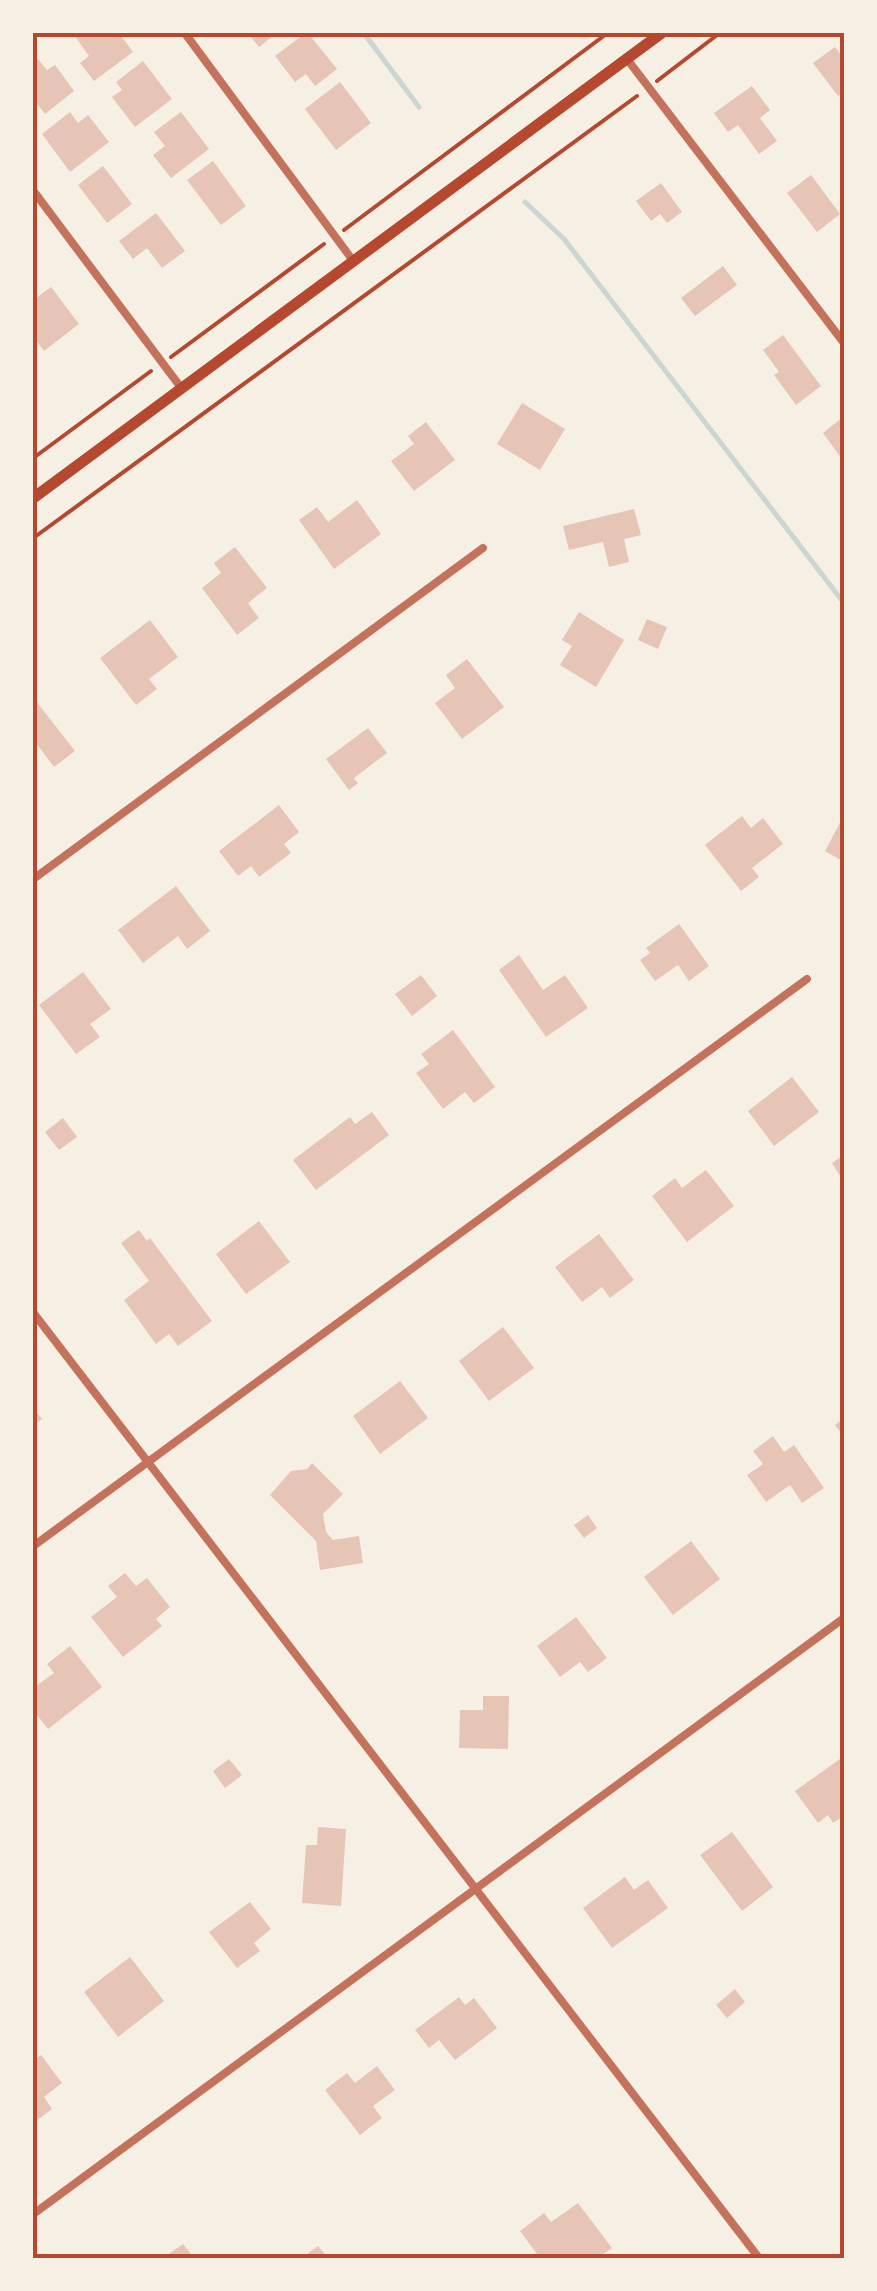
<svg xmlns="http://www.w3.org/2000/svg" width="877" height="2291" viewBox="0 0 877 2291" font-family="Jost,sans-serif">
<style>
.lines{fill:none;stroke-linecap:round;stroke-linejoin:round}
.stream{stroke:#c9d6d2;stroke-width:5}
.building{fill:#e6c5b7}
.path{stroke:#b5482f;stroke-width:4}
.minor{stroke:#c5725c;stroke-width:8}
.secondary{stroke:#b5482f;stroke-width:11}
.neatline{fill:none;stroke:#b5482f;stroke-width:4}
</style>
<rect width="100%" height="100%" fill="#f6efe4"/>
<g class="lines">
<!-- stream -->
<path class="stream" d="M363 32 419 107
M525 202 564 239 844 603"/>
</g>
<!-- building -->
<path class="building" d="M72 32H118L133 52 94 81 80 63 89 56Z
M247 32H278L259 47Z
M307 32 337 69 315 86 306 74 295 82 275 56Z
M835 47 844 59V92L838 96 813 63Z
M38 59 47 70 55 65 74 91 45 114 32 97V63Z
M143 61 172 99 135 127 112 97 122 90 116 82Z
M340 82 371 123 336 150 305 109Z
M752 86 770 110 760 118 777 141 759 154 738 125 728 132 714 113Z
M70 112 78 123 88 115 109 142 70 172 42 134Z
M181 112 209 149 171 178 153 155 165 146 154 132Z
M213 161 246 206 221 225 187 180Z
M103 166 132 204 107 223 78 185Z
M811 175 840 214 817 232 787 193Z
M661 183 682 212 667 223 660 214 651 221 636 201Z
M156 213 185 251 162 268 147 248 133 259 119 241Z
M723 266 737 285 695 316 681 298Z
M51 287 79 324 44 351 32 335V301Z
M783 335 821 386 796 405 774 375 779 372 763 350Z
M522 403 565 429 540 470 497 444Z
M844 416V462L823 433Z
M426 422 455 460 414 491 391 461 414 444 408 436Z
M357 500 381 534 334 569 299 520 317 507 328 522Z
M634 509 641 535 624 539 629 562 609 567 603 542 569 550 563 526Z
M235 547 267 588 248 603 259 618 237 635 202 588 221 573 214 563Z
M579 612 624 640 596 687 560 665 572 646 562 640Z
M647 619 667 627 658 649 638 640Z
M150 620 178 657 149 679 157 689 136 705 100 658Z
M467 659 504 707 462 739 435 703 455 688 446 675Z
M32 696 75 751 54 767 36 743 32 746Z
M368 728 387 753 354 778 358 783 349 790 326 759Z
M279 805 299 832 284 844 291 853 259 877 251 866 238 876 219 851Z
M844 815V862L825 851Z
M742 816 751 828 763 818 783 844 752 868 759 877 741 891 705 845Z
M176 886 210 931 187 949 178 936 143 963 118 930Z
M679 924 709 966 689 981 678 965 655 981 640 960 650 953 646 948Z
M519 955 543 990 565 975 588 1008 546 1037 499 970Z
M83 972 111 1009 90 1024 100 1037 76 1054 39 1005Z
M421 975 437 996 412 1016 395 994Z
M453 1030 495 1087 474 1103 465 1092 443 1109 416 1073 429 1064 421 1054Z
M792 1077 819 1112 774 1146 748 1111Z
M372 1112 389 1135 316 1190 293 1160 350 1117 355 1124Z
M63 1118 77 1137 59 1150 45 1132Z
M844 1155V1177L842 1179 832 1163Z
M706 1170 734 1206 687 1242 652 1196 675 1178 682 1188Z
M259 1221 290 1262 246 1294 216 1254Z
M139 1230 147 1241 150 1238 212 1321 178 1346 169 1334 156 1344 124 1300 149 1281 121 1243Z
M599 1234 634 1280 610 1298 602 1287 582 1302 555 1267Z
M503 1327 534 1368 489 1401 459 1361Z
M400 1381 428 1418 380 1454 353 1416Z
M32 1406 42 1419 32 1426Z
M844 1418V1437L835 1425Z
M773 1436 784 1452 794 1445 824 1488 802 1503 790 1485 766 1502 747 1475 763 1464 753 1451Z
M312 1463 343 1494 323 1514 326 1532 333 1540 359 1536 363 1563 320 1570 316 1541 270 1495 291 1471 307 1469Z
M588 1515 597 1528 584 1538 574 1525Z
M691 1541 720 1579 673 1615 644 1577Z
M125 1573 136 1586 147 1578 170 1607 156 1619 162 1626 123 1657 91 1617 117 1597 108 1586Z
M576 1617 607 1658 588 1672 580 1662 560 1677 537 1646Z
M70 1646 102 1687 48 1729 37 1715 32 1718V1689L54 1673 47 1664Z
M483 1696H509L508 1749 459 1748 460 1710H483Z
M229 1759 242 1775 225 1788 213 1771Z
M840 1759 844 1765V1815L833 1823 828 1815 818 1823 795 1791Z
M318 1827 346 1829 341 1906 302 1903 306 1845H317Z
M732 1832 773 1887 742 1911 700 1855Z
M625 1877 634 1890 648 1880 668 1908 612 1948 583 1908Z
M250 1902 271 1929 254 1943 260 1951 237 1968 209 1932Z
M130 1957 164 2001 118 2037 84 1992Z
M735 1989 745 2002 727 2018 716 2005Z
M459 1997 465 2005 474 1998 497 2028 455 2060 439 2040 429 2048 415 2030Z
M41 2055 62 2083 44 2097 52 2109 32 2124V2061Z
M377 2066 395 2090 373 2106 382 2118 360 2135 325 2090 347 2073 355 2083Z
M578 2203 612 2248 597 2258H540L520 2231 544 2213 551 2222Z
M183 2244 194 2258H163Z
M318 2246 328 2258H311L307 2254Z"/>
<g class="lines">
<!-- path -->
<path class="path" d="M657 81 721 32
M344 230 609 32
M171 357 324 244
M32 459 151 371
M32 539 637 96"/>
<!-- minor -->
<path class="minor" d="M184 32 354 262
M627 59 844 343
M32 189 182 389
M32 880 483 548
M32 1311 759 2258
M32 1547 807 979
M32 2215 844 1618"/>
<!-- secondary -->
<path class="secondary" d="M32 499 663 32"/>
</g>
<!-- border -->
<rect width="877" height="2291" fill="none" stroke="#f6efe4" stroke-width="70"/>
<rect x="35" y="35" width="807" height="2221" class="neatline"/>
</svg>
